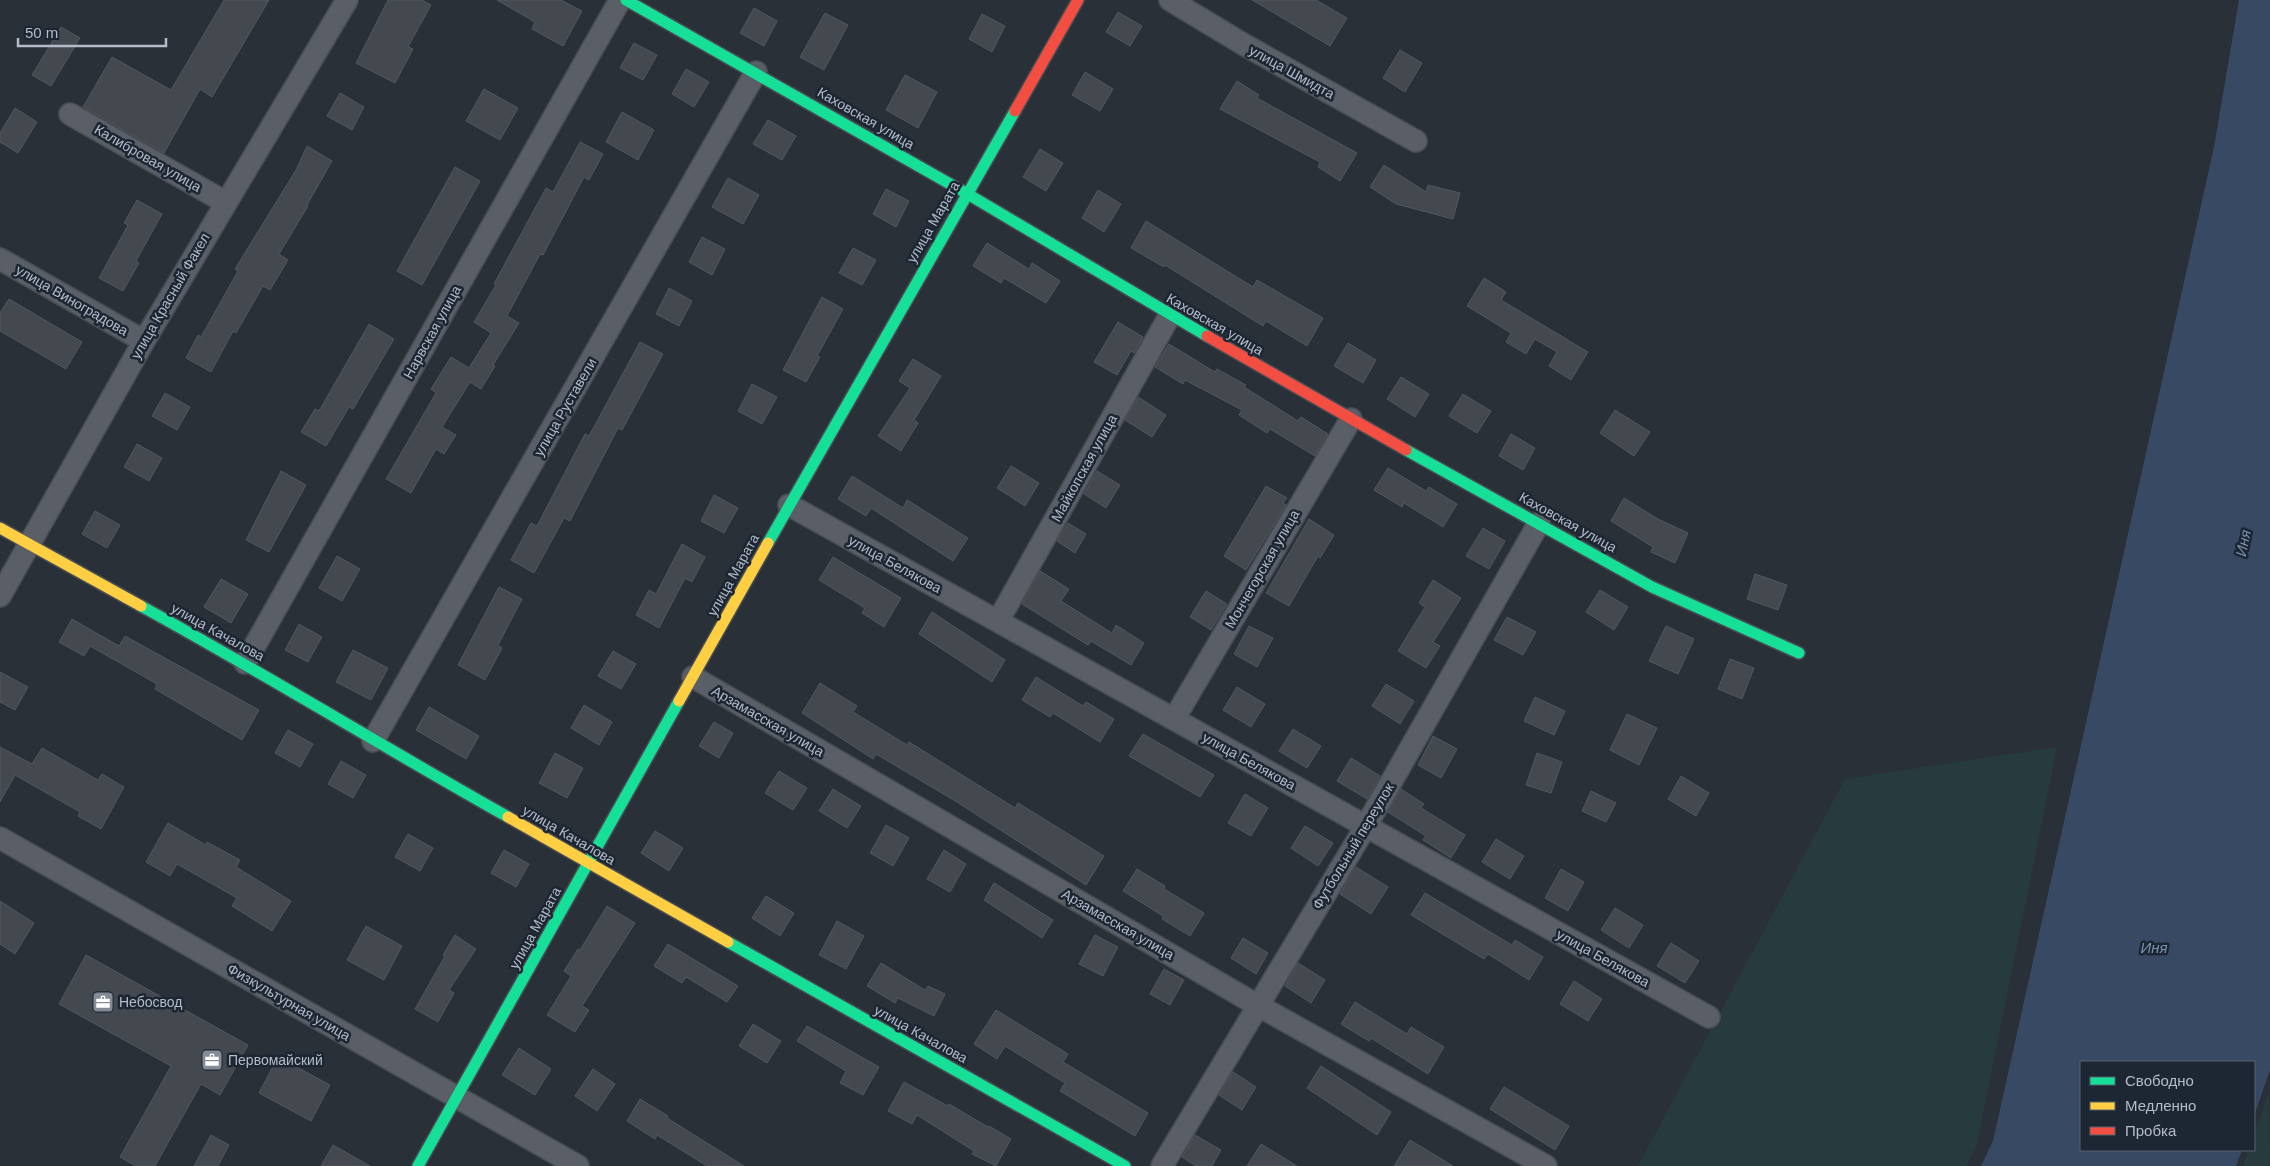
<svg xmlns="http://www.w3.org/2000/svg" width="2270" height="1166" viewBox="0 0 2270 1166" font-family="Arial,sans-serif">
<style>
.green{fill:#273a3e}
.water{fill:#384963}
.building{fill:#444950;stroke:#52575f}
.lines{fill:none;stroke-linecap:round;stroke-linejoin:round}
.street-casing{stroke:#484c53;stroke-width:24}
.fast-casing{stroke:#484c53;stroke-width:14}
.slow-casing{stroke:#484c53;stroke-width:14}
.jam-casing{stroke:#484c53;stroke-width:14}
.street{stroke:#5a5e66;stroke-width:21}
.fast{stroke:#16e098;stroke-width:11}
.slow{stroke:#ffcf43;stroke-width:11}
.jam{stroke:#f24e42;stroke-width:11}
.labels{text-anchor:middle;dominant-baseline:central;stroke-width:5;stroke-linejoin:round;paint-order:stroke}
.street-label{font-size:14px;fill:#b4bcc9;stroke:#1d2633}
.poi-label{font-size:14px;fill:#b4bcc9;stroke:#1d2633;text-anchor:start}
.water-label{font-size:15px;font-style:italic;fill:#7c92b1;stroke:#1d2633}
</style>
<rect width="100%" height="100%" fill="#2a3038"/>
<!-- green -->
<path class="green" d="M2057 747 1977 1144 1966 1166H1638L1845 779Z
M2269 1092 2270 1166H2243L2248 1150H2254V1135Z"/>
<!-- water -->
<path class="water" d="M2239 0H2270V1070L2254 1116V1062H2081V1150H2242L2236 1166H1981L1993 1141 2214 147Z"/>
<!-- building -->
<path class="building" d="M224 0H269L212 97 200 89 164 153 83 107 112 57 171 90Z
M388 0H422L431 5 408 47 413 49 395 83 356 63Z
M497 0H561L582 11 563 46 532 29 535 22Z
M1252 0H1316L1347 18 1330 46Z
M754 8 777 21 764 46 740 33Z
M1118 12 1142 26 1130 46 1106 32Z
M825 13 848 25 824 70 800 57Z
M982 14 1005 26 992 52 969 39Z
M61 27 80 38 51 86 32 75Z
M634 43 657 55 643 80 620 68Z
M1400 50 1422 63 1405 92 1383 78Z
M686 69 709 82 694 107 672 94Z
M1085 72 1113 89 1100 111 1072 95Z
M905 75 937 92 918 128 886 110Z
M1237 81 1259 95 1257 98 1357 153 1340 181 1318 167 1320 162 1220 109Z
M484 89 518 108 500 140 466 121Z
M340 93 364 107 352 130 327 116Z
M15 108 37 122 18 153 0 142V133Z
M622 112 654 130 638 160 606 142Z
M768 120 796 136 782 160 753 144Z
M580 142 603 154 589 180 584 177 543 255 540 254 507 316 519 323 493 365 495 366 481 389 470 382 442 427 456 435 444 454 436 449 411 493 386 479 436 393 431 389 451 357 469 368 491 333 474 322 496 285 494 284 546 188 553 192Z
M307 146 332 161 307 205 308 206 279 254 288 260 270 290 263 286 236 333 233 331 211 372 186 358 198 335 201 337 238 271 235 269 296 170Z
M1040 149 1063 163 1046 191 1023 177Z
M1384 165 1426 192 1428 185 1460 193 1453 219 1396 204 1370 187Z
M455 167 480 181 422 285 397 271Z
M728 178 759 195 743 224 712 207Z
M886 189 909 201 896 227 873 214Z
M1098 190 1121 204 1104 232 1082 218Z
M137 200 162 214 136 261 139 263 123 291 99 278 128 225 124 223Z
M1146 221 1253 287 1257 280 1323 318 1307 346 1266 321 1263 326 1165 265 1164 267 1131 248Z
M702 237 725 249 712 275 689 262Z
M987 243 1029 269 1032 263 1060 281 1046 303 1004 278 1001 283 973 266Z
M853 248 876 260 862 285 839 273Z
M1484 278 1506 292 1501 300 1588 352 1571 380 1549 366 1557 352 1535 339 1526 354 1506 342 1511 333 1467 306Z
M669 288 692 301 679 326 656 314Z
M822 297 843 309 817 356 820 357 806 382 783 370Z
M9 299 82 342 66 369 0 331V313Z
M1118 322 1143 337 1134 353 1131 351 1117 375 1094 362Z
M369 324 394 339 353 409 349 407 326 446 301 432 315 409 319 411Z
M640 342 663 354 622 430 618 428 570 521 564 518 534 573 511 560 531 523 537 526 585 434 589 436Z
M1348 343 1376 360 1363 383 1334 366Z
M1169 344 1215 372 1217 369 1246 385 1244 387 1298 421 1301 417 1328 434 1315 456 1270 429 1267 433 1239 415 1242 410 1185 380 1183 384 1155 367Z
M913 359 941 376 914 420 918 423 901 451 878 436 910 388 899 381Z
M1401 377 1429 394 1415 417 1387 399Z
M752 384 777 397 762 424 738 411Z
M165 393 190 407 177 430 152 416Z
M1463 394 1491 411 1477 433 1449 416Z
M1138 397 1166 415 1152 437 1125 420Z
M1615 410 1650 432 1634 456 1600 433Z
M1511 434 1535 448 1523 470 1499 456Z
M137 444 162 458 149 481 124 467Z
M1011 466 1039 483 1025 506 997 488Z
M1388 468 1426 491 1429 487 1457 504 1443 527 1404 503 1402 507 1374 490Z
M281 471 306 485 269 552 246 540Z
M1097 471 1120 485 1106 508 1084 494Z
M852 476 903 508 907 500 968 538 953 561 871 508 866 516 838 499Z
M1266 486 1287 498 1283 503 1286 505 1246 570 1224 556Z
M714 495 738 508 724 533 701 521Z
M1624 498 1658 519 1688 533 1675 563 1651 552 1653 547 1611 521Z
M95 511 120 525 107 548 82 534Z
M1309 519 1334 535 1320 558 1318 556 1289 606 1266 593Z
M1068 523 1086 534 1075 553 1057 541Z
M1483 528 1505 541 1489 569 1466 556Z
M682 544 705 557 692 582 685 578 659 628 636 615 649 590 656 594Z
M337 556 360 569 342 601 319 588Z
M833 557 901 598 884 627 862 613 865 608 819 580Z
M1040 571 1069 589 1061 601 1112 633 1116 625 1144 643 1131 665 1091 641 1088 645 1022 604Z
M1755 574 1787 585 1778 610 1747 599Z
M221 579 248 594 231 623 204 607Z
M1433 580 1461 598 1433 642 1440 646 1426 668 1398 651 1425 607 1419 603Z
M499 587 522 599 498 645 502 648 485 680 458 665Z
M1600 590 1628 607 1614 630 1586 612Z
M1206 591 1227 604 1211 630 1190 617Z
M932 612 1005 660 992 682 919 634Z
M1507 617 1536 632 1523 655 1494 640Z
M72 619 119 646 125 636 259 710 242 740 155 689 157 684 90 646 84 656 59 642Z
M299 624 322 637 308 662 285 650Z
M1249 626 1273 638 1257 667 1234 654Z
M1666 626 1694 639 1678 674 1649 661Z
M353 650 388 668 371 700 336 682Z
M613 651 636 664 621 689 598 676Z
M1730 659 1754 668 1742 699 1718 689Z
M0 672 28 687 15 710 0 702Z
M1036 677 1083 706 1086 702 1114 719 1100 742 1053 713 1050 717 1022 700Z
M820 683 857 706 853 712 907 745 909 742 1015 808 1018 803 1104 856 1086 885 957 802 876 754 873 759 802 713Z
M1386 684 1414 701 1400 724 1372 706Z
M1237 687 1265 704 1251 727 1223 710Z
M1535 697 1565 711 1554 735 1524 721Z
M584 705 612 722 599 745 571 728Z
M429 707 479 736 466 759 416 730Z
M1627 714 1657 728 1639 765 1610 750Z
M714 722 733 733 719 758 699 746Z
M1293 729 1321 746 1307 768 1279 751Z
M288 730 313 744 300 767 275 753Z
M1143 734 1214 775 1200 797 1129 756Z
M1433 736 1457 749 1441 778 1418 765Z
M0 747 32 764 42 748 98 780 102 774 124 787 101 829 78 816 80 812 15 775 0 802Z
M555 753 583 768 567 798 539 783Z
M1537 753 1562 762 1551 793 1526 785Z
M1351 758 1380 776 1367 799 1337 781Z
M341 761 366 775 353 798 328 784Z
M779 771 807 788 793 810 765 793Z
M1681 776 1709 793 1696 816 1668 799Z
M833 789 861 806 847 828 819 811Z
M1401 789 1424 804 1421 808 1465 835 1451 858 1423 840 1426 836 1388 812Z
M1591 791 1616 803 1606 822 1582 811Z
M1245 794 1268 808 1251 836 1228 823Z
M168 823 206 845 207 842 240 860 236 867 291 901 272 931 232 906 237 898 177 864 170 876 146 862Z
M886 825 909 838 893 866 870 853Z
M1305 826 1333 843 1318 866 1291 848Z
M655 831 683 848 669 871 641 853Z
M408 834 433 848 420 871 395 857Z
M1496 839 1524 856 1510 879 1482 862Z
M504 850 529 864 516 887 491 873Z
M944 850 966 864 950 892 927 879Z
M1356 867 1388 887 1371 914 1340 894Z
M1137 869 1165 886 1164 889 1204 913 1190 936 1162 919 1163 916 1123 891Z
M1561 869 1584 882 1568 911 1545 898Z
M994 883 1053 920 1042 938 984 900Z
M1425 893 1512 945 1515 940 1543 957 1529 980 1488 954 1484 959 1411 915Z
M766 896 794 913 780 936 752 918Z
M0 901 34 923 15 954 0 944Z
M607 906 635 923 582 1006 589 1010 575 1032 547 1015 571 976 564 971 578 949 580 950Z
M1615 908 1643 925 1629 948 1601 930Z
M837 921 864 936 846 969 819 955Z
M366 926 402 946 384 980 347 960Z
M455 935 476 949 449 990 454 993 438 1022 415 1009 445 956 443 955Z
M1095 935 1118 947 1103 976 1079 964Z
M1243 938 1268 953 1256 974 1231 958Z
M1671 943 1699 961 1685 983 1657 966Z
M668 944 738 986 727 1002 686 977 682 983 654 966Z
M86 955 248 1045 220 1095 201 1084 155 1166H136L120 1157 171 1066 59 1004Z
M881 963 925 990 928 986 945 994 934 1016 898 998 895 1003 867 986Z
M1298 963 1325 980 1311 1003 1285 986Z
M1164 969 1184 980 1170 1005 1150 994Z
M1574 981 1602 999 1588 1021 1560 1004Z
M1355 1002 1407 1034 1411 1027 1444 1047 1428 1074 1371 1038 1369 1041 1341 1024Z
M996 1010 1068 1054 1063 1062 1148 1113 1135 1136 1060 1091 1065 1083 1005 1046 997 1059 974 1044Z
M753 1024 781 1041 767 1063 739 1046Z
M807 1026 879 1067 863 1095 840 1083 846 1071 797 1041Z
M519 1048 551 1069 535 1095 502 1075Z
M278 1057 330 1085 311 1121 259 1093Z
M1321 1066 1391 1112 1377 1135 1307 1088Z
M593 1069 615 1084 597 1111 575 1096Z
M1233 1072 1256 1087 1242 1110 1219 1095Z
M904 1082 948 1106 949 1104 988 1127 989 1126 1011 1139 996 1166 972 1154 974 1151 917 1115 912 1124 888 1111Z
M1504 1087 1569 1126 1555 1150 1490 1109Z
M640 1099 668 1116 667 1118 744 1166H707L657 1135 655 1139 627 1121Z
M211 1135 229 1145 218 1166H194Z
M1195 1135 1221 1150 1212 1166H1196L1182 1157Z
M1410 1140 1453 1166H1394Z
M1261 1144 1297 1166H1247Z
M333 1145 370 1166H321Z"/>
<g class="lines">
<!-- street casing -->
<g class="street-casing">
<path id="street" d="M1170 0 1243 44 1416 141
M70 114 225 202
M0 259 144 341
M789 505 1709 1017
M0 596 144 341 347 0
M998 621 1170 315
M245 663 620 0
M693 677 1257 1005 1546 1166
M1174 719 1351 419
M373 741 756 72
M0 838 578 1166
M1162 1166 1366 826 1539 523"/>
</g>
<!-- fast casing -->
<g class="fast-casing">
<path id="fast" d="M626 0 966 193 1207 336
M1406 450 1652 587 1799 653
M768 543 1015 111
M141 606C265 674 385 748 508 817
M728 942 1125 1166
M418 1166 679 701"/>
</g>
<!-- slow casing -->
<g class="slow-casing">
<path id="slow" d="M0 528 141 606
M679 701 768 543
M508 817 728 942"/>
</g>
<!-- jam casing -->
<g class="jam-casing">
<path id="jam" d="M1015 111 1078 0
M1207 336 1406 450"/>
</g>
<!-- street -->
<use href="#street" class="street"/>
<!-- fast -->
<use href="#fast" class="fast"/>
<!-- slow -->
<use href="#slow" class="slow"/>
<!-- jam -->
<use href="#jam" class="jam"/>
</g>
<!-- icons -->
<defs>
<g id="office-square" transform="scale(1.125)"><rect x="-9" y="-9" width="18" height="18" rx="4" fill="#848b96" stroke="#1d2633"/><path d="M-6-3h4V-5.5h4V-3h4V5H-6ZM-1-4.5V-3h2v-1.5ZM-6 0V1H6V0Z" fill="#fff"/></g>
</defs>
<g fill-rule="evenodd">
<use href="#office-square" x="103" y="1002"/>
<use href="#office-square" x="212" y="1060"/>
</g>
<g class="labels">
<!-- street labels -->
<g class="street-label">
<text transform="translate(1292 72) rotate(29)">улица Шмидта</text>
<text transform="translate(866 118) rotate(30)">Каховская улица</text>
<text transform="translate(148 158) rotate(30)">Калибровая улица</text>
<text transform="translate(933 222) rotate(-60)">улица Марата</text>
<text transform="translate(170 296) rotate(-60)">улица Красный Факел</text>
<text transform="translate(72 300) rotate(30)">улица Виноградова</text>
<text transform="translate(1215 324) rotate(30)">Каховская улица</text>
<text transform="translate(432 332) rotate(-61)">Нарвская улица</text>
<text transform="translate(565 407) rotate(-60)">улица Руставели</text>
<text transform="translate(1084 468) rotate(-61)">Майкопская улица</text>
<text transform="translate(1568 522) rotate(29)">Каховская улица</text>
<text transform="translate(895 564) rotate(29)">улица Белякова</text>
<text transform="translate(1262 569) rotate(-60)">Мончегорская улица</text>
<text transform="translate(733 575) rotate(-61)">улица Марата</text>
<text transform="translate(218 632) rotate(29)">улица Качалова</text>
<text transform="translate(768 721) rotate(30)">Арзамасская улица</text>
<text transform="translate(1249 761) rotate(29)">улица Белякова</text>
<text transform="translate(569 835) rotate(30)">улица Качалова</text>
<text transform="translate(1353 846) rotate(-59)">Футбольный переулок</text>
<text transform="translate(1118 924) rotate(30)">Арзамасская улица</text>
<text transform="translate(535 928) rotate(-61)">улица Марата</text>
<text transform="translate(1603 958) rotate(29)">улица Белякова</text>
<text transform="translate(289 1002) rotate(30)">Физкультурная улица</text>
<text transform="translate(921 1034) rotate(29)">улица Качалова</text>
</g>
<!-- poi labels -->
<g class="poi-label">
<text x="119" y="1002">Небосвод</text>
<text x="228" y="1060">Первомайский</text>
</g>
<!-- water labels -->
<g class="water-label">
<text transform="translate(2243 543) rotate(-79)">Иня</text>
<text x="2154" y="947">Иня</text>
</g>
</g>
<!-- legend -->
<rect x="2080" y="1061" width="175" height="90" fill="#1d2633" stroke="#59626f"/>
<rect x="2090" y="1077" width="25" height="8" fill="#16e098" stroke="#59626f"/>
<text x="2125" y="1086" font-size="15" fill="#b4bcc9">Свободно</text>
<rect x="2090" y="1102" width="25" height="8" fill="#ffcf43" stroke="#59626f"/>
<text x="2125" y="1111" font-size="15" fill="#b4bcc9">Медленно</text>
<rect x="2090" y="1127" width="25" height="8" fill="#f24e42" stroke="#59626f"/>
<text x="2125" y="1136" font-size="15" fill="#b4bcc9">Пробка</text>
<!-- scale -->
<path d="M18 38v8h148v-8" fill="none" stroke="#b4bcc9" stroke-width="2.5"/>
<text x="25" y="38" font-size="15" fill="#b4bcc9" stroke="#1d2633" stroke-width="4" paint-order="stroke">50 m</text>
</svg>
